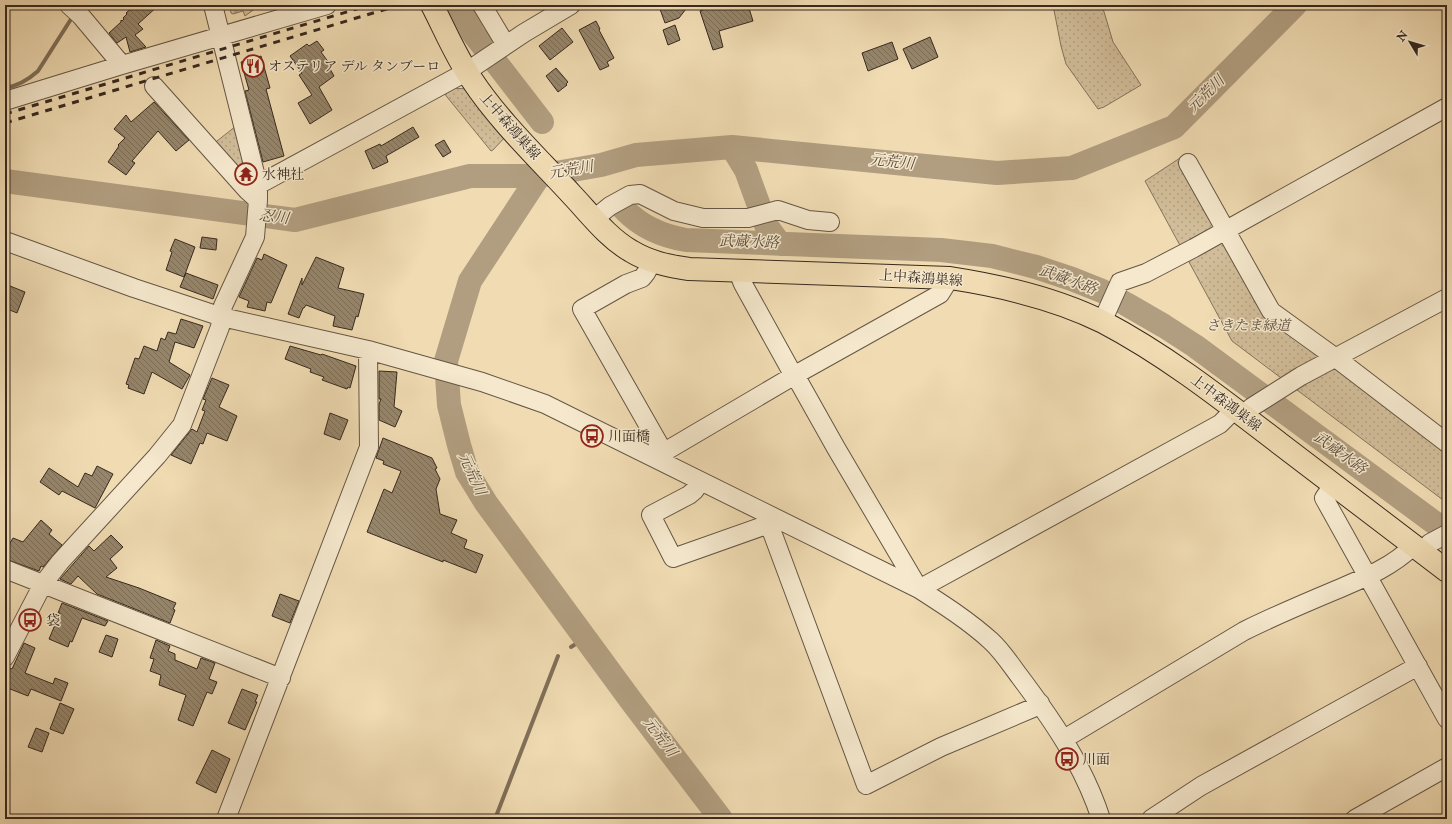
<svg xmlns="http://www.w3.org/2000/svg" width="1452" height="824" viewBox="0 0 1452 824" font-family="'IM FELL Double Pica','Noto Serif JP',serif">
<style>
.grass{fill:url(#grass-dots);stroke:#84735c}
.cemetery{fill:url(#cemetery-stones);stroke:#84735c}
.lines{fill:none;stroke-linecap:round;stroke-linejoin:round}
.stream{stroke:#806f59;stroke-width:4}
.river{stroke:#b19e80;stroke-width:24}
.building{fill:url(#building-back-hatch);stroke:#37291f}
.minor-casing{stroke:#655644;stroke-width:20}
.major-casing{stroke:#37291f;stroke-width:24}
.minor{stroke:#f5e8cd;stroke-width:18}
.major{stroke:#f0dbb2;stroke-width:22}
.rail{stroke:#37291f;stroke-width:3;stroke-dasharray:7 7;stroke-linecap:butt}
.labels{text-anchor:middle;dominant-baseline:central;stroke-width:3;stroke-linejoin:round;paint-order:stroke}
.poi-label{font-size:14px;fill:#37291f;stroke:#f5e8cd;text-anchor:start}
.street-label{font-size:14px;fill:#37291f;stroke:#f5e8cd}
.park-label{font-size:14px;font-style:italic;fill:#5e4e3e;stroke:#f5e8cd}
.water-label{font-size:15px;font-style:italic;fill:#5c4c3c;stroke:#f5e8cd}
</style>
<defs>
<pattern id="grass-dots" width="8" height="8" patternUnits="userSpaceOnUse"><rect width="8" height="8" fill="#d1bd99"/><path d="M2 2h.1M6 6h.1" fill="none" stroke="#b4a283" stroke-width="1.8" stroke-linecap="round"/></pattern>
<pattern id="cemetery-stones" width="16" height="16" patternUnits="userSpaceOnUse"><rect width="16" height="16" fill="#d1bd99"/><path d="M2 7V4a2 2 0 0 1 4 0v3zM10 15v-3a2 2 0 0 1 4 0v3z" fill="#b4a283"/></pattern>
<pattern id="building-back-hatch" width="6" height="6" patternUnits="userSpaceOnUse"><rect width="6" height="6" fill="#97866b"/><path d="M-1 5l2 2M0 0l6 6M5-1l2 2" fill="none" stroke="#7c6e57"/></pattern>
</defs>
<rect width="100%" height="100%" fill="#f0dbb2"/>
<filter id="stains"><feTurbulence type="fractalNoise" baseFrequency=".005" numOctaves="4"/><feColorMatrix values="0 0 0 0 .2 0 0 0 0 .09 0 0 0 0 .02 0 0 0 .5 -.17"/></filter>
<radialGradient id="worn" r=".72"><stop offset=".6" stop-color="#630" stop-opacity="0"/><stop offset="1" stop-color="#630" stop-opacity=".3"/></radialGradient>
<!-- grass -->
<path class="grass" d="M1053 5H1102L1113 42 1141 85 1104 107 1098 109 1066 64 1061 46Z
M451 88 468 89 507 135 493 150 491 151 443 92Z
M236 126 247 170 240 177 212 145Z
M1180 158 1270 318 1447 450V503L1232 341 1145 181Z"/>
<!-- cemetery -->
<path class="cemetery" d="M219 5H260L245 16 243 11 233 14 231 13 230 7 220 10Z"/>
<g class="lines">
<!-- stream -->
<path class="stream" d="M5 88C18 86 28 80 38 71L73 16
M571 647 585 638
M495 819 558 656"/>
<!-- river -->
<path class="river" d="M458 5 473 33 542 122
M732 147 746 170 766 225 780 244
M539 176 470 281 446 361 449 405 459 445 467 472 486 503 632 702 721 819
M5 181 295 220 470 176H539L601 165 636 155 732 147 997 173 1072 168 1174 127 1295 5
M624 209C641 227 662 236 686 240L941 250 992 256 1036 267 1072 279 1102 291 1126 304 1164 326 1195 346 1447 532"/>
</g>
<!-- building -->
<path class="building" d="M135 5H159L138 24 143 29 135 35 146 47 130 52 126 37 117 43 109 33 121 22V20L122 21 124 19 123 18 127 14 126 13Z
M671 5H689L679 18 665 23 660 9Z
M716 5H748L753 21 719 31 723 47 713 50 700 11Z
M596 21 600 29 599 30 614 58 607 62 609 66 600 70 579 30Z
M675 25 680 40 668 45 663 30Z
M562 28 573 42 550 60 539 46Z
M930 37 938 57 912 69 903 49Z
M317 41 324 50 321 52 332 67 330 69 334 76 319 87 332 110 310 124 298 103 312 95 299 75 302 73 290 56 307 44 309 46Z
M892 42 898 59 868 71 862 53Z
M261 56 270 88 266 89 284 156 263 162 245 91 249 90 241 62Z
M556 68 568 82 566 84 567 85 558 92 546 76Z
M154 102 189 140 176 151 158 131 132 161 135 163 126 175 108 162 119 146 118 145 125 138 114 129 126 115 131 122Z
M413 127 419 137 386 156 388 162 373 169 365 151 380 144 381 146Z
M444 140 451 152 443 157 435 145Z
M202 237 217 239 216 250 200 248Z
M175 239 195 247 184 277 166 270 172 252 170 251Z
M264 254 287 265 271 303 267 302 265 311 247 307 249 301 239 297 257 258 262 260Z
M316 257 344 268 338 288 364 294 358 317 356 316 352 330 333 326 335 316 306 305 304 308H303L299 318 288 314 302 278V285Z
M186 273 218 285 213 299 180 287Z
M5 284 25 292 17 313 5 308Z
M181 319 203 326 194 348 175 342 169 362 190 375 182 389 152 372 144 394 128 388 129 385 126 384 135 358 139 359 144 346 157 351 161 338 165 340 168 332 176 334Z
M290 346 321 355 322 354 356 366 350 388 348 387 347 389 322 380 324 377 310 372 311 369 285 359Z
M379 371 397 372 394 407 402 411 395 427 379 420V404L381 399H379Z
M212 378 229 385 219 407 237 416 227 441 207 433 203 444 200 443 191 464 171 455 192 429 197 432 205 411 202 410 206 400 203 399Z
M330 413 348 420 340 440 324 434Z
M383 438 432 458 437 468 435 469 440 479 436 489 440 514 457 520 451 533 467 540 464 548 483 555 476 573 443 560V562L367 532 384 489 392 493 401 471 383 464 384 461 376 458Z
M97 466 113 474 95 508 62 491 59 495 40 482 49 468 78 487 85 473 92 476Z
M41 520 52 530 49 534 62 545 43 567 41 566 39 571 5 559V552L13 538 23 542Z
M111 535 123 547 110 559 117 568 106 577 139 588 176 603 173 609 175 610 170 623 97 594 78 576 71 584 60 579 89 546 94 551Z
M280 594 299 601 290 623 272 616Z
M62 603 108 621 105 626 82 618 72 642 70 641 68 647 49 639 60 613H58Z
M106 635 118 639 112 657 99 652Z
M156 640 170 646 168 651 175 654V660L197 669 201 658 215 663 209 679 217 682 212 694 207 692 193 726 178 720 186 695 159 685 161 675 150 671 154 659 150 658Z
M24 643 35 648 25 673 53 684 55 678 68 683 61 701 31 689 28 696 5 687V676L8 668 12 669Z
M242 689 258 695 255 702H257L245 730 228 723Z
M60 703 74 709 63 734 50 729Z
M36 728 49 733 42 752 28 747Z
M212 750 230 759 216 793 196 783Z"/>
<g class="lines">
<!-- minor casing -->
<g class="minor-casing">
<path id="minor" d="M69 5 81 16 122 65
M482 5 506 45
M154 86 247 190 258 200
M5 101 122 65 327 5
M1188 163 1271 311 1336 358 1447 443
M258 185 466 72 524 33 571 5
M594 219 610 206 630 195 640 194 674 211 703 218H748L778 210 808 220 830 222
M5 241 134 288 222 317 368 350 482 382 545 404 919 589C944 605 969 621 991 641 1002 651 1011 665 1020 677 1053 721 1084 766 1101 819
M652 262 646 273 642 278 626 284 582 309 664 453
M741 271V279L743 284 790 369 795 375 836 448 919 589
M1102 322 1120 282 1146 273 1194 248 1447 107
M1243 415 1252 407 1301 376 1447 298
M654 458 795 375 940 294 950 278
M700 481 695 490 689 495 651 515 673 558 769 524 772 518
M1333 485 1324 498 1447 719
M769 524 866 785 941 747 1033 708 1040 703
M1422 552 1430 543 1447 534
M5 569 281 678
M919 589 1220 424 1235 409
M5 657 43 584 60 562 157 456 182 425 220 327 223 306 255 237 258 200V185L213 5
M1064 739 1244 631C1274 616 1305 603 1336 590 1364 578 1392 567 1413 546
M226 819 369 447 368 350
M1151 819 1201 786 1418 666
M1355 819 1447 767"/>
</g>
<!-- major casing -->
<g class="major-casing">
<path id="major" d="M432 5C445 30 456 57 472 80 499 121 539 159 572 195 590 214 608 238 631 251 649 262 668 266 689 269L950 278C1002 286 1055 298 1103 322 1166 355 1223 400 1279 443 1335 486 1391 528 1447 571"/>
</g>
<!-- minor -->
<use href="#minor" class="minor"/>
<!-- major -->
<use href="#major" class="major"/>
<!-- rail -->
<path class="rail" d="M5 114 370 5
M5 123 400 5"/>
</g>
<!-- icons -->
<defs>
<g id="restaurant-ring" transform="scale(1.15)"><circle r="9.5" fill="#f5e8cd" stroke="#8f2418" stroke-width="1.5"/><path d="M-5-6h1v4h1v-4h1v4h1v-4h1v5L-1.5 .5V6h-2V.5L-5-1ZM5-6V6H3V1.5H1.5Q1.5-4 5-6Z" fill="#8f2418"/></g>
<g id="temple-ring" transform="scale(1.15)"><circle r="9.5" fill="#f5e8cd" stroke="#8f2418" stroke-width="1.5"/><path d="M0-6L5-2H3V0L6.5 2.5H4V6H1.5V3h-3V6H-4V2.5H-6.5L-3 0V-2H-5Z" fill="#8f2418"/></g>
<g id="bus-ring" transform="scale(1.15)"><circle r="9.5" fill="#f5e8cd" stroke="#8f2418" stroke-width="1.5"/><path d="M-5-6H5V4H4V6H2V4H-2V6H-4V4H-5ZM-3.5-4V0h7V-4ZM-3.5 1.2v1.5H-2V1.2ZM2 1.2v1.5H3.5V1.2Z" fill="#8f2418"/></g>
</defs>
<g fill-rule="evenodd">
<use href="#restaurant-ring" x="253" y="66"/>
<use href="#temple-ring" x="246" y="174"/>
<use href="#bus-ring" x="592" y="436"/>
<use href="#bus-ring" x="30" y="620"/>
<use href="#bus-ring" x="1067" y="759"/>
</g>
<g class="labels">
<!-- poi labels -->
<g class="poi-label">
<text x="268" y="66">オステリア デル タンブーロ</text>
<text x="262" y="174">水神社</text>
<text x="608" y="436">川面橋</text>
<text x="46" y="620">袋</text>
<text x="1082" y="759">川面</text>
</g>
<!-- street labels -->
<g class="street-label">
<text transform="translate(510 126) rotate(49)">上中森鴻巣線</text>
<text transform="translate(921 278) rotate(4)">上中森鴻巣線</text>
<text transform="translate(1226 403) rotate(37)">上中森鴻巣線</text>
</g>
<!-- park labels -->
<g class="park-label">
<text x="1248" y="325">さきたま緑道</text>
</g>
<!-- water labels -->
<g class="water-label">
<text transform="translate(1206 94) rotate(-45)">元荒川</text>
<text transform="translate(892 162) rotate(6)">元荒川</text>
<text transform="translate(571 170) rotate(-10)">元荒川</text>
<text transform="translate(274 217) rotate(7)">忍川</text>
<text transform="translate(749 242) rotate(2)">武蔵水路</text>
<text transform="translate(1068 280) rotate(20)">武蔵水路</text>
<text transform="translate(1340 453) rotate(36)">武蔵水路</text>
<text transform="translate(472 474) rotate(65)">元荒川</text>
<text transform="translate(660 737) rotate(53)">元荒川</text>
</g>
</g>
<!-- margin -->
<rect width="1452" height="824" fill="none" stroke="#f0dbb2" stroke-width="20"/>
<rect x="6" y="6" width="1440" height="812" fill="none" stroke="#37291f" stroke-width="2"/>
<rect x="10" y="10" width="1432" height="804" fill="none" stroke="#37291f"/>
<!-- north arrow -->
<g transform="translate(1410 42) rotate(308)" stroke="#f5e8cd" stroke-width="3" paint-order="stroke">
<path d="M0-3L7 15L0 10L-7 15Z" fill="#37291f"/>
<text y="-6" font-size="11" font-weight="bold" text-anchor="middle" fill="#37291f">N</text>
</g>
<rect width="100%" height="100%" filter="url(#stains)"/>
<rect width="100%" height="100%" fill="url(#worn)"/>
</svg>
